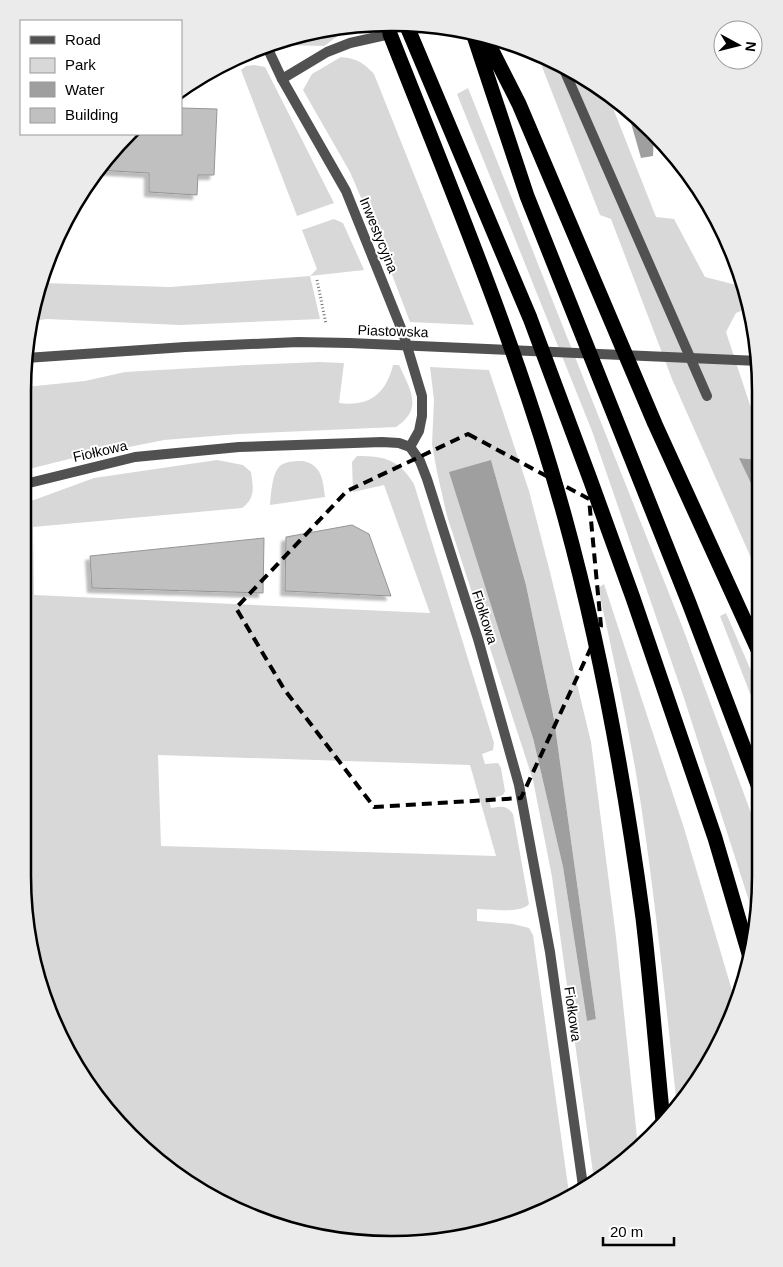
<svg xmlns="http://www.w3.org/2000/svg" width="783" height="1267" viewBox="0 0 783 1267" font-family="Arial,sans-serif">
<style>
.green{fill:#d8d8d8;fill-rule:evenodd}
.water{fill:#9f9f9f}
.building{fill:#c0c0c0;stroke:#959595;filter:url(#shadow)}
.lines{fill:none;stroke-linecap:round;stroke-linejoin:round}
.path{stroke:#737373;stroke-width:3;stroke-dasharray:1 2.5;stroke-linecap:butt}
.service{stroke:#515151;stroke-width:10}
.minor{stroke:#515151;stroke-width:10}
.tertiary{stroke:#515151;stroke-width:10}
.motorway{stroke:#000;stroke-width:15}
.marked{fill:none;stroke:#000;stroke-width:4;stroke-dasharray:10 6;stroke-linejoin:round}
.labels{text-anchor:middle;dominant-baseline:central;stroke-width:4;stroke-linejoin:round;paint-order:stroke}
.street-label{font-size:14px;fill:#000;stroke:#fff}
.rim{fill:none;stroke:#000;stroke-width:2.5}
</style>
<defs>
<filter id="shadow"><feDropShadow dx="-4.5" dy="4.5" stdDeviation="1" flood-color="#0004"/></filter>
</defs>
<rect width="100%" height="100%" fill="#fff"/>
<!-- green -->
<path class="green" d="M344 26 342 33 324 46 283 45 281 40Z
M537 54 554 60 607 93 656 217 674 219 705 277 744 287 750 307 736 313 726 332 750 405 759 414V460L740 458 759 500V576L672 379 611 219 600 215Z
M341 57C357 59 363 62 374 74L474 325 410 322 377 235 350 172 303 90 312 74Z
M254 65 265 67 334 203 297 216 241 70 246 66Z
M468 88 682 626 758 832 757 926 684 698 592 431 457 94Z
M334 219 343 223 364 270 310 276 320 319 180 325 47 319 32 321 42 283 170 287 310 276 317 269 302 230Z
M319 362 344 363 339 403C369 407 386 394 393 365H399C410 389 424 409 396 427L238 434 164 440 69 459 25 470V387L85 381 125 372 247 365Z
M430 367 489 370 529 491 550 572 591 742 616 937 638 1147 616 1168 594 1180 552 877 533 780 447 516 437 472 432 444 434 400ZM491 460 526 585 554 719 596 1019 587 1021 563 867 533 738Z
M357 456C386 456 399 460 414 484L494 743 493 750 482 754 485 764 498 763 501 768 505 791 503 795 489 799 491 808C502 806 506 805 513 814L529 904C521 914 490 909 477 909V921L513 924 529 928 533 935 569 1193 510 1225 391 1244 273 1225 186 1182 99 1100 42 994 23 876 25 501 34 500 94 478 217 460 243 465 251 472C253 487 256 498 242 508L33 527 34 595 430 613 384 485 353 492 352 462ZM158 755 470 765 496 856 161 846Z
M303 461C322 465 323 480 325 497L270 505C271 495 272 468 283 464 289 461 296 461 303 461Z
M604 584 684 828 736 1004 733 1016 684 1100 677 1107C665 996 654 884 636 773 625 711 612 649 598 588Z
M726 613 758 687V714L720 616Z"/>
<!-- water -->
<path class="water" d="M627 109 654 134 653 156 641 158Z
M739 458 759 460V500Z
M491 460 526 585 554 719 596 1019 587 1021 563 867 533 738 449 472Z"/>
<!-- building -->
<path class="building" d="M181 108 217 109 214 175H198L197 195 149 192V173L97 170 130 134H181Z
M352 525 369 534 391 596 285 591 286 537Z
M264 538 263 593 92 588 90 556Z"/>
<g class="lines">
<!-- path -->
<path class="path" d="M317 280 326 324"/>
<!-- service -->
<path class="service" d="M562 65 707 396
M282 79 327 52 350 43 390 34"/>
<!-- minor -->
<path class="minor" d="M266 45 282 79 346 191 403 333 422 396V416L419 431 410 447
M25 484 135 457 239 447 382 442 399 443 410 447 420 461 427 479 478 639 519 785 550 952 583 1186"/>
<!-- tertiary -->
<path class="tertiary" d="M26 358 185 347 298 342 350 343 759 361"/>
<!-- motorway -->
<path class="motorway" d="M389 24 390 34C453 194 520 353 565 518 601 649 625 784 643 918 651 985 656 1053 663 1121
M406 24 530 318 590 479 633 598 715 838 749 954
M473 33 527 196 689 603 758 785
M484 35 519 104 655 424 759 652"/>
</g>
<!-- marked area -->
<path class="marked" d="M468 434 589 499 601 626 521 798 374 807 284 689 236 608 347 491Z"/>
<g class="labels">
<!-- street labels -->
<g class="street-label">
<text transform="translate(379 235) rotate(68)">Inwestycyjna</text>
<text transform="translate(393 331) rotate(2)">Piastowska</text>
<text transform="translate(100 451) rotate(-13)">Fiołkowa</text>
<text transform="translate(485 617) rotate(72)">Fiołkowa</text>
<text transform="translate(573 1014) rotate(82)">Fiołkowa</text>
</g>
</g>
<!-- crop -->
<path d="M0 0H783V1267H0ZM391 31H392A360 360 0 0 1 752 391V876A360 360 0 0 1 392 1236H391A360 360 0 0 1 31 876V391A360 360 0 0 1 391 31Z" fill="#ebebeb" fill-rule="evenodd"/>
<path class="rim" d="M391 31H392A360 360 0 0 1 752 391V876A360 360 0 0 1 392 1236H391A360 360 0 0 1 31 876V391A360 360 0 0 1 391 31Z"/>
<!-- legend -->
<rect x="20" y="20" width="162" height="115" fill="#ffffff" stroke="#999999"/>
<rect x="30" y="36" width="25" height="8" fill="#515151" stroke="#999999"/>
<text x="65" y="45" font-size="15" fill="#000000">Road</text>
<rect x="30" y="58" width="25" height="15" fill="#d8d8d8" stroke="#999999"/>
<text x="65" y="70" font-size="15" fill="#000000">Park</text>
<rect x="30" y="82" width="25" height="15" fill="#9f9f9f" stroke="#999999"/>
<text x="65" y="95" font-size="15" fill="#000000">Water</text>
<rect x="30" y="108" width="25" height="15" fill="#c0c0c0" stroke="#999999"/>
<text x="65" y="120" font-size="15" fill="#000000">Building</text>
<!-- north arrow -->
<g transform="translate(738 45) rotate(97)"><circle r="24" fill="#ffffff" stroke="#999999"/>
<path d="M0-4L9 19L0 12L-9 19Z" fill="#000000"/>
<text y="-8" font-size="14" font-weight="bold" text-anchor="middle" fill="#000000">N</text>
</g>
<!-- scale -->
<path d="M603 1237v8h71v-8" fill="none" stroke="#000000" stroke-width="2.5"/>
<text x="610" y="1237" font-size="15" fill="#000000" stroke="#ffffff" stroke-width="4" paint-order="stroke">20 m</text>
</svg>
